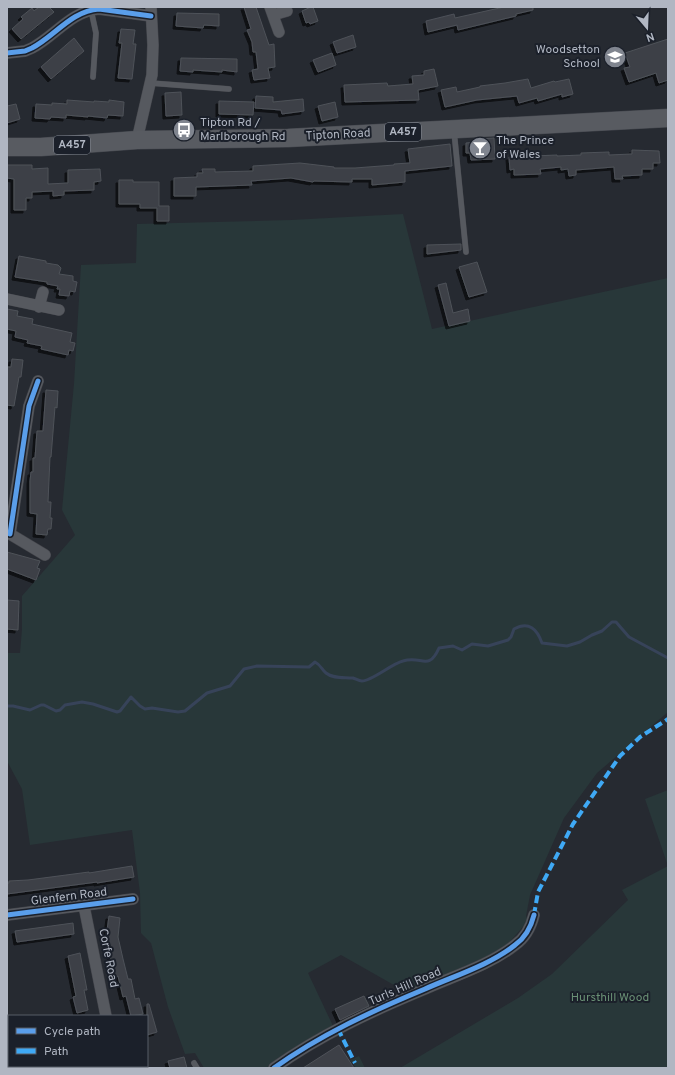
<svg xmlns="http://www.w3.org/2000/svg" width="675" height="1075" viewBox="0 0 675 1075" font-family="Overpass,sans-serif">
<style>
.green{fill:#283739}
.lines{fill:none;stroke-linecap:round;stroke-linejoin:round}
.stream{stroke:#374359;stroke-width:3}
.building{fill:#3d4046;stroke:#4e5259;filter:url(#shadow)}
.service-casing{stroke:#42444a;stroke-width:6}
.minor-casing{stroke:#42444a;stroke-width:12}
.primary-casing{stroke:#44474e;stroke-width:19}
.service{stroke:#56595f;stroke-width:5.5}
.minor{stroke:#56595f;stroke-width:11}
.primary{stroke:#585b61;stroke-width:18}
.quiet{stroke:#3fa9f5;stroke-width:4;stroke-dasharray:8 4;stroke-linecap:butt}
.cycleway-casing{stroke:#1b202a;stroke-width:8}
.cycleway{stroke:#5a9eea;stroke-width:5}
.labels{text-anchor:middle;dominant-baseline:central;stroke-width:4;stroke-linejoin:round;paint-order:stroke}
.shield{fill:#1b202a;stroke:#838994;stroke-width:1}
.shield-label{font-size:11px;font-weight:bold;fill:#b0b6c2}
.poi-label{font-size:12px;fill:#b0b6c2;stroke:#1b202a;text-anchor:start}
.street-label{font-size:12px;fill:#b0b6c2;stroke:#1b202a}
.park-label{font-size:12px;fill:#6a9075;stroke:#1b202a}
</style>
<defs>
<filter id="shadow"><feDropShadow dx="-3" dy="3" stdDeviation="0" flood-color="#0009"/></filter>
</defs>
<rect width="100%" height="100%" fill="#262a31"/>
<!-- green -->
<path class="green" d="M403 214 432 329 668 278V712L597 773 564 818 530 895 526 916 528 921 507 945 488 958 408 993 341 955 308 973 333 1026 270 1068H204L195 1053 185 1054 168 1007 151 943 141 933 140 893 132 830 30 845 22 789 7 761V653H20L22 629V596L75 535 62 510 74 384 81 265 136 263 137 224 291 220Z
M668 790V1068H400L518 998 552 974 628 900 622 890 668 866 645 799Z
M359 1056 365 1068H356L350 1060Z"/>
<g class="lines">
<!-- stream -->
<path class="stream" d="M7 706H13L30 710 41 705H44L56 711 60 710 65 705 82 702 93 704 117 712 120 711 131 697 140 706 145 709 152 708 178 712 185 711 207 693 230 686 244 669 257 666 309 667 315 662C321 665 322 670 326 673 333 679 344 677 353 678 356 679 359 681 362 681 372 681 391 664 403 661 422 655 428 672 439 648L453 646 462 650 472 644 488 646 508 640 511 637 514 629C529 621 537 629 542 643L567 646 580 642 592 635 602 631 612 622H616L629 637 668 658"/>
</g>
<!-- building -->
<path class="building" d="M39 7H49L54 12 21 39 12 29 23 19 21 17 32 8 34 11Z
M244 7H256L269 45 274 44 275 67 268 68 270 78 254 80 252 70 258 69 256 52H253L252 42 247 30 251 29Z
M311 7H313L318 21 310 24 309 22 306 23 302 11Z
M504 7H533V10L516 14V16L458 30 457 25 428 32 426 21 454 14 455 18Z
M177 13 219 14V26L204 25 203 28 176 26Z
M121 29 135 30 133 44H136L132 79 118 78 122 43H119Z
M353 35 356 47 337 53 333 42Z
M74 38 84 51 51 79 41 67Z
M668 39V80L659 83 656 73 629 82 624 68 630 67 625 53Z
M332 53 336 65 318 72 313 60Z
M181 58 237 59V72L222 70V72L193 70V72L180 71Z
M434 69 438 86 418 90 419 100 345 102 344 85 387 83 388 86 413 84 412 76 424 75V71Z
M528 79 531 88 554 81 555 82 569 79 573 94 562 97V94L538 101 537 98 519 103 517 96 477 100 445 107 441 90 456 87 457 92 480 87V86L505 83Z
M181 92 182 115 166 116 165 93Z
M256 96 273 97V102L303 99 304 111 282 114 281 110 255 108Z
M67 100 94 102V101L109 102V100L124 102 123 116 108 115 107 118 88 116V117L66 115V118L51 117 50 119 35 118 36 104 52 105V103L67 104Z
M219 101 254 102 253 115 219 114Z
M335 102 338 117 322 121 318 106Z
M16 104 20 119 7 123V106Z
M494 138 495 159 471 160 470 153H466V143L478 142V139Z
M450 144 452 166 405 171V182L372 185V179H352V182L314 181 313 182 291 178 251 181 252 185 196 187V196H174V178L197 177V173H203L202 169H215V172L253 171V166L300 163 334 167V168H355L394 165V164L410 163 408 149Z
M632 150 659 151 660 163H653V169H642V175L622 176 623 179H615L614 167 576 170V175L569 176 568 169 561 170V167L540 169 541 174 514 175V169L510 170 509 157 557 155V156L581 155V153L609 152V155L632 154Z
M7 165H32V169L48 168V184L68 183V170L100 169 101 181 94 182V190L64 191V195L53 196V191L32 192V198H26V210H14V179L7 178Z
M119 180H133V182H159V206H169V221H157V208H140V204H119Z
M461 244V250L427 254V245Z
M19 256 46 261V263L58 265 61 268 59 274 73 276V281L77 282 75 292 70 291 69 296 59 295 60 289H57L58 286 47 284V282L15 277Z
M477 262 487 292 469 297 459 267Z
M446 283 453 313 468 309 470 321 449 326 438 285Z
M7 309 18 311 17 316 33 319 32 324 72 333 70 342 75 343 73 351 69 350 68 355 41 349 42 346 27 343 28 340 15 337 16 331 7 329Z
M12 359 23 360 21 377H19L14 406 7 405V367H11Z
M46 390 58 391 57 408 55 407 51 457H50L48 502H51L50 518H52L51 529H48L47 535 36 534 37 514 30 513V481L31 472H33V458H35L37 431H43Z
M7 552 40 561 37 568 40 569 36 580 7 569Z
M7 600 19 601 18 630 7 629Z
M132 866 134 877 97 883V882L7 894V883H9V881L28 880 89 872V873Z
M109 916 120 918 118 937 123 959 128 979H131L135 999 139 998 143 1014 131 1016 126 996 123 997 118 976 115 977 106 938Z
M73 923 74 934 17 942 15 931Z
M80 953 87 990H84L88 1010 77 1013 73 997 76 996 68 956Z
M364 996 369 1006 340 1020 335 1009Z
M147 1004H149L157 1032 147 1035Z
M339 1045 354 1068H303Z
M184 1057 187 1068H170L168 1061Z"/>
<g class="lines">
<!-- service casing -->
<g class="service-casing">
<path id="service" d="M91 10 96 33 93 77
M150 83 229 89
M454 131 466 252
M194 1063 197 1068"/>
</g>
<!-- minor casing -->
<g class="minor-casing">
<path id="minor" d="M270 7 279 32
M273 15 287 11
M7 53 25 51 32 48C55 36 71 11 99 9L151 16
M137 140 152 75 153 45 151 7
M7 299 59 310
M39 307 43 292
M7 534H10L45 555
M10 534 29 406 38 381
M84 906 106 1016
M7 915 133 899
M274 1068C320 1035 372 1011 425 989 454 976 490 965 515 945 525 938 531 927 534 915"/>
</g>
<!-- primary casing -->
<g class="primary-casing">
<path id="primary" d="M7 147H41L137 140 288 138 668 118"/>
</g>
<!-- service -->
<use href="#service" class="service"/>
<!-- minor -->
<use href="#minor" class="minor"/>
<!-- primary -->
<use href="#primary" class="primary"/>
<!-- quiet -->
<path class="quiet" d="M534 915 538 892 573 824 620 756 640 737 668 719
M338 1029 355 1063"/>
<!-- cycleway casing -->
<g class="cycleway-casing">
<path id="cycleway" d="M7 53 25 51 32 48C55 36 71 11 99 9L151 16
M10 534 29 406 38 381
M7 915 133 899
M274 1068C320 1035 372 1011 425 989 454 976 490 965 515 945 525 938 531 927 534 915"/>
</g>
<!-- cycleway -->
<use href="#cycleway" class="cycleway"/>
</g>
<!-- icons -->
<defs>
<g id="school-disc" transform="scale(1.15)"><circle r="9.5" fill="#80858f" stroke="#1b202a"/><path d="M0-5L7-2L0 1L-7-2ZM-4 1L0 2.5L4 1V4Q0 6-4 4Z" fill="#fff"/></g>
<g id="bus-disc" transform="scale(1.15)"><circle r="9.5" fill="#80858f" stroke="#1b202a"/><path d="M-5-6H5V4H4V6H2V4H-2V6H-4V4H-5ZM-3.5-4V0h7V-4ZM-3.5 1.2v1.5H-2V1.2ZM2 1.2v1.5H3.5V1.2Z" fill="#fff"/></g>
<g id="bar-disc" transform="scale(1.15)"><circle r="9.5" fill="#80858f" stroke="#1b202a"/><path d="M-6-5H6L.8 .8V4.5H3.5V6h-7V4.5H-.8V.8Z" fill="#fff"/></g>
</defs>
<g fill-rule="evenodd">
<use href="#school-disc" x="615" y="57"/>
<use href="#bus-disc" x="184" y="130"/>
<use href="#bar-disc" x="480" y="148"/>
</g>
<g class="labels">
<!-- shield labels -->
<g class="shield">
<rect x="385" y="123" width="36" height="18" rx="3"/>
<rect x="54" y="136" width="36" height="18" rx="3"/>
</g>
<g class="shield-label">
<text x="403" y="132">A457</text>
<text x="72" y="145">A457</text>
</g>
<!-- poi labels -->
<g class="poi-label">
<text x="600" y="50" text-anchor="end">Woodsetton<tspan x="600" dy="14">School</tspan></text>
<text x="200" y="123">Tipton Rd /<tspan x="200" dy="14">Marlborough Rd</tspan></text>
<text x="496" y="141">The Prince<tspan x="496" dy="14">of Wales</tspan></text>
</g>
<!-- street labels -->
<g class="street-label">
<text transform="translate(338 135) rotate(-3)">Tipton Road</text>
<text transform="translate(69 897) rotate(-7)">Glenfern Road</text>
<text transform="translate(108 958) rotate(79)">Corfe Road</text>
<text transform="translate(405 987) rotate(-24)">Turls Hill Road</text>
</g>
<!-- park labels -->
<g class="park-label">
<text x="610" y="998">Hursthill Wood</text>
</g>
</g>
<!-- border -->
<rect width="675" height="1075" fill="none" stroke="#b0b6c2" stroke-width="16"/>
<!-- legend -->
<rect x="8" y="1015" width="140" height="52" fill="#1b202a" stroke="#575c67"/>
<rect x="16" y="1028" width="20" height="6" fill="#5a9eea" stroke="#575c67"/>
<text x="44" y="1035" font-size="12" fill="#b0b6c2">Cycle path</text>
<rect x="16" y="1048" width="20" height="6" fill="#3fa9f5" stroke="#575c67"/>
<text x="44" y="1055" font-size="12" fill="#b0b6c2">Path</text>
<!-- north arrow -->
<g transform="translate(647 28) rotate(161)" stroke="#1b202a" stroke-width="3" paint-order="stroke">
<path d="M0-3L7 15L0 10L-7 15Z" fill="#b0b6c2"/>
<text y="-6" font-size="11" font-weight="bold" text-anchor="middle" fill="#b0b6c2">N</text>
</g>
</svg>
